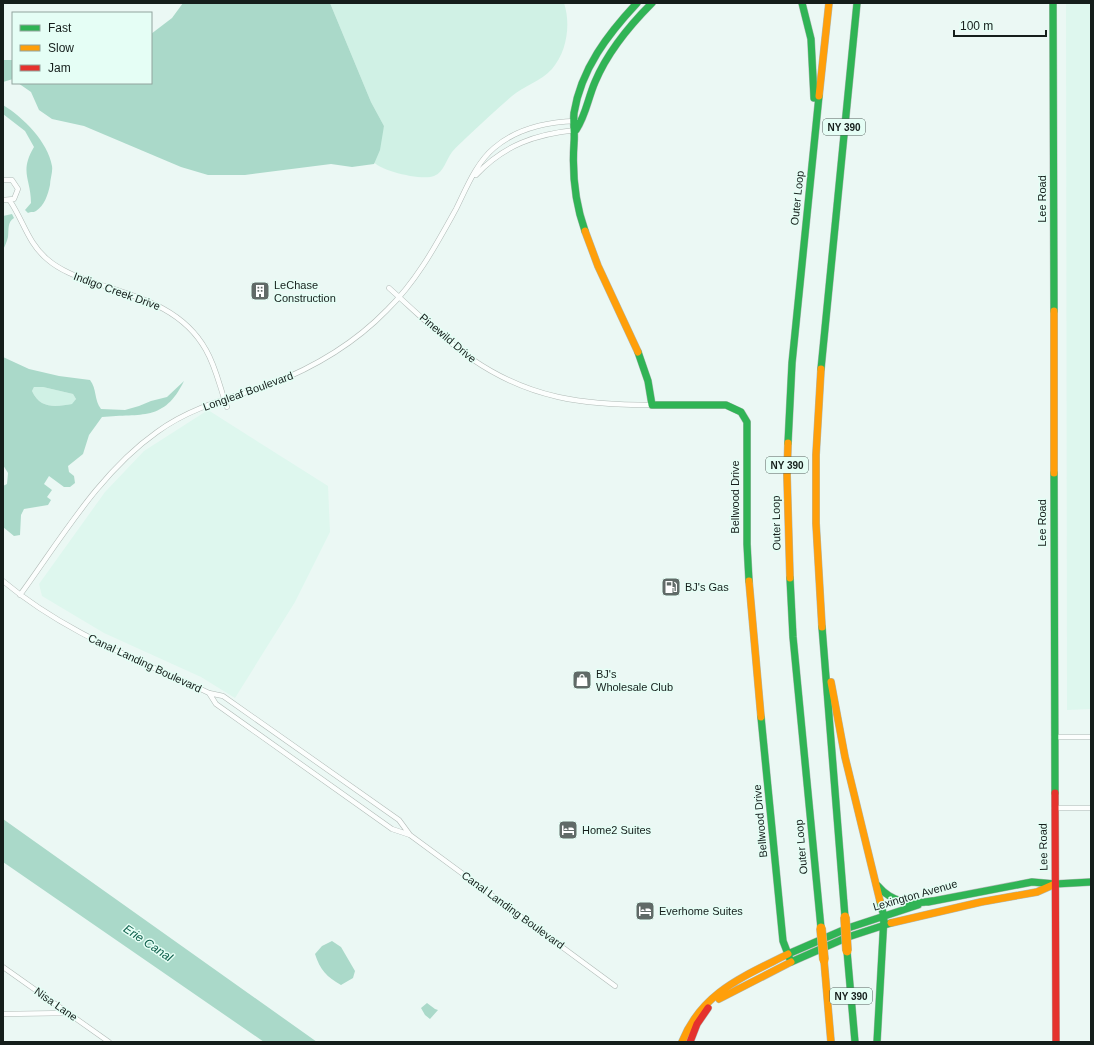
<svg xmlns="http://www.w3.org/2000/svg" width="1094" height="1045" viewBox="0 0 1094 1045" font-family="Arial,sans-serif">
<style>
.built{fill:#def7ee}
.green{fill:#d0f1e5}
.water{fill:#aad9c9;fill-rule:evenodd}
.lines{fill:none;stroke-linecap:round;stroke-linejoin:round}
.street-casing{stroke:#b0bab6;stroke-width:5.5}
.fast-casing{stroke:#b0bab6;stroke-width:8}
.slow-casing{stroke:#b0bab6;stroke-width:8}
.jam-casing{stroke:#b0bab6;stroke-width:8}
.street{stroke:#fcfefd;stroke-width:4.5}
.fast{stroke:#30b455;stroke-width:7}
.slow{stroke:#ff9f0a;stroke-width:7}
.jam{stroke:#e5322d;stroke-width:7}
.slow-bridge-casing{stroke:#b0bab6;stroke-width:10;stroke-linecap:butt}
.slow-bridge{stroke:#ff9f0a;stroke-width:9}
.labels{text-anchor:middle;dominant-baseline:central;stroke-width:3;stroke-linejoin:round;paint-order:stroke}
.shield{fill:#e5fef5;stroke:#53615c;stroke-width:1}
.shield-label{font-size:10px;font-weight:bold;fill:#151e1b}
.street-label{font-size:11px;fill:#151e1b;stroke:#e5fef5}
.poi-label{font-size:11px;fill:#151e1b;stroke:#e5fef5;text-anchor:start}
.water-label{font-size:12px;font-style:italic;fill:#0e5f4b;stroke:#e5fef5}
</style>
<rect width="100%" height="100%" fill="#ebf8f4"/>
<!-- built -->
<path class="built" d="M1066 3H1091V709L1067 710Z
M208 410 328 486 330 532 295 602 235 698 201 677 104 633 42 596 39 584 105 492 144 451Z"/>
<!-- green -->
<path class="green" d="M330 3H564C571 24 567 52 552 69 541 81 524 86 512 96 497 109 482 123 467 137 462 142 456 147 452 152 446 160 444 172 434 176 423 181 378 171 372 160L384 126 371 102Z
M34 387H43L73 394 76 399 73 404C56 407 40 409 32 391Z"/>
<!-- water -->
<path class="water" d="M183 3H330L371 102 384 126 380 150 374 164 352 167 331 164 245 175H208L181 167 84 126 52 119 39 110 31 92 18 83H151V34L172 18Z
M3 60H13V79L3 82Z
M3 105C23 117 48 142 52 166 53 172 50 179 50 185 48 195 44 206 36 211 33 213 31 211 28 213L25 210 31 203C31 179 19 172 34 147L25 131 3 114Z
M12 214 14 218C7 222 9 230 8 237 7 241 5 246 3 250V216Z
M3 357 29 369 59 376 90 380C97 389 94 400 101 409L125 410 139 406 151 401 167 397 184 381C164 422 142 413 102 417L89 435 83 454 68 466 69 472 74 476 75 483 70 487H64L49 476 44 484 52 490 47 497 51 500 48 505 24 509 21 515 20 535 14 536 3 527V486L7 484 8 473 3 465ZM34 387H43L73 394 76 399 72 404C56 407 40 409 32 391Z
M3 819 317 1042H264L3 862Z
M332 941 341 947 355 971 353 978 341 985C327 977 320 970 315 954L322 946Z
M427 1003 435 1009 438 1010 430 1019 425 1015 421 1008Z"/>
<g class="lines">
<!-- street casing -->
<g class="street-casing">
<path id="street" d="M476 175C504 145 536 134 576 130
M3 180H12L18 189 14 199 3 200
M10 201C23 220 28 243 47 259 64 274 86 279 107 287 146 299 185 312 206 350 216 367 220 388 227 407
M389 288C416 312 443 339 472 359 530 399 584 405 652 405
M3 581C65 633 137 659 209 693L223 696 399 820 410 835
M20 595C61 539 99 473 157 432 191 407 230 398 269 385 313 368 354 344 387 310 417 281 436 245 456 209 466 189 476 163 494 148 517 128 546 122 576 121
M209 693 216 704 392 829 410 835 615 986
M1054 737H1091
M1054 808H1091
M3 967 109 1042
M3 1014 69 1013"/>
</g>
<!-- fast casing -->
<g class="fast-casing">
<path id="fast" d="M802 3 811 39 814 98
M1053 3 1054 311
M576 130C586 115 588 98 595 82 608 51 629 26 652 3
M585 231C575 203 572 173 574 143 575 133 573 123 574 113 581 69 608 34 637 3
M638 352 648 381 652 405H726L741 412 747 422V544L749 581
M821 369 857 3
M788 443 792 363 819 96
M1054 473 1055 793
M790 578 793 637 821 928
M822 627 845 917
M761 717 783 941 791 962 848 937 891 923
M878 886C892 903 911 905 932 901
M928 902 1032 882 1055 884 1091 882
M847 951 855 1042
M788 954 848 928 918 905
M877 1042 884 917 880 901"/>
</g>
<!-- slow casing -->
<g class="slow-casing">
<path id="slow" d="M819 96 829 3
M585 231 598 266 638 352
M1054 311V473
M821 369 816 455V523L822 627
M788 443 787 475 790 578
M749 581 761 717
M831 682 845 757 880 901
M891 923 981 902 1037 892 1055 884
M824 960 831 1042
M719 999 791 962
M682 1042C702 992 743 977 788 954"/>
</g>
<!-- jam casing -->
<g class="jam-casing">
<path id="jam" d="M1055 793 1056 1042
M690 1042 697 1024 708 1008"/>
</g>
<!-- street -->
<use href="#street" class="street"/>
<!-- fast -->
<use href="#fast" class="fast"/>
<!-- slow -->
<use href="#slow" class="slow"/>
<!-- jam -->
<use href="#jam" class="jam"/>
<!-- slow-bridge casing -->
<g class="slow-bridge-casing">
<path id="slow-bridge" d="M845 917 847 951
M821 928 824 960"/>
</g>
<!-- slow-bridge -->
<use href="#slow-bridge" class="slow-bridge"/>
</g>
<!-- icons -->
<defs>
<g id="building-square" transform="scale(1)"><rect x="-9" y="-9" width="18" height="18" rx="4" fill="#606a67" stroke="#e5fef5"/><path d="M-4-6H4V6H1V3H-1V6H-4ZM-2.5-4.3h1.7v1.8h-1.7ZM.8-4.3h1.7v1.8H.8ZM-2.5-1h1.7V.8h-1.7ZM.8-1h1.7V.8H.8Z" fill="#fff"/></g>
<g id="fuel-square" transform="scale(1)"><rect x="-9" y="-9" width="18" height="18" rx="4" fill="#606a67" stroke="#e5fef5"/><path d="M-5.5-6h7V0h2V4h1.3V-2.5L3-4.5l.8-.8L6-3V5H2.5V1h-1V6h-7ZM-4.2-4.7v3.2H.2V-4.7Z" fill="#fff"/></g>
<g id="shop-square" transform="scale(1)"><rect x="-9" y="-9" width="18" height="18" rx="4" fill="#606a67" stroke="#e5fef5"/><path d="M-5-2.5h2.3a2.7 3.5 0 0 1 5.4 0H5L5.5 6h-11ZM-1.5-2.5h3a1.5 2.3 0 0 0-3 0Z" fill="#fff"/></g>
<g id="hotel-square" transform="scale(1)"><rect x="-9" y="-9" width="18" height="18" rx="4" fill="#606a67" stroke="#e5fef5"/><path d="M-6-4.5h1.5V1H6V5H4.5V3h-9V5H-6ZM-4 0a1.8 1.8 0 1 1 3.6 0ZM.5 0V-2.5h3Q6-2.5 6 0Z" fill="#fff"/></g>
</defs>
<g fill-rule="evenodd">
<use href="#building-square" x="260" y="291"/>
<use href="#fuel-square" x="671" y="587"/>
<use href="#shop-square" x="582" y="680"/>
<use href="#hotel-square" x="568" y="830"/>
<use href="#hotel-square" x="645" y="911"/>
</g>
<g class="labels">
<!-- shield labels -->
<g class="shield">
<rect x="823" y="119" width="42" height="16" rx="3"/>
<rect x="766" y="457" width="42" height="16" rx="3"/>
<rect x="830" y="988" width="42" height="16" rx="3"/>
</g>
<g class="shield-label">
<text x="844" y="127">NY 390</text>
<text x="787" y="465">NY 390</text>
<text x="851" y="996">NY 390</text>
</g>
<!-- street labels -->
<g class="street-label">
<text transform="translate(797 198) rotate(-84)">Outer Loop</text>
<text transform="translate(1042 199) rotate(-90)">Lee Road</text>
<text transform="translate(117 291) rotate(20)">Indigo Creek Drive</text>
<text transform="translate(448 338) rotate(40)">Pinewild Drive</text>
<text transform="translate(248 391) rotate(-20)">Longleaf Boulevard</text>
<text transform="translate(735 497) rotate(-90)">Bellwood Drive</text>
<text transform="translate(776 523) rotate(-91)">Outer Loop</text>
<text transform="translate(1042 523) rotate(-90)">Lee Road</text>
<text transform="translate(145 663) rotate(25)">Canal Landing Boulevard</text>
<text transform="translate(760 821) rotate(-95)">Bellwood Drive</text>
<text transform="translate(801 847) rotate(-95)">Outer Loop</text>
<text transform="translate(1043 847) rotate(-91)">Lee Road</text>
<text transform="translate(915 895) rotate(-16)">Lexington Avenue</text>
<text transform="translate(513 910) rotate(36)">Canal Landing Boulevard</text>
<text transform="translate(56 1004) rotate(35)">Nisa Lane</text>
</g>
<!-- poi labels -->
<g class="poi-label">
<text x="274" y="285">LeChase<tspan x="274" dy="13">Construction</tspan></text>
<text x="685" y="587">BJ's Gas</text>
<text x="596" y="674">BJ's<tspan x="596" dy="13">Wholesale Club</tspan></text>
<text x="582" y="830">Home2 Suites</text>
<text x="659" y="911">Everhome Suites</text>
</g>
<!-- water labels -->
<g class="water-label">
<text transform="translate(148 943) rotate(34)">Erie Canal</text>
</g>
</g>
<!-- border -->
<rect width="1094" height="1045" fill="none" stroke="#151e1b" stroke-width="8"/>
<!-- legend -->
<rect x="12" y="12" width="140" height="72" fill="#e5fef5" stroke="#92a49e"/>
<rect x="20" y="25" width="20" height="6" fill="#30b455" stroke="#92a49e"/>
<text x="48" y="32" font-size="12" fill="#151e1b">Fast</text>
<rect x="20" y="45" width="20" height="6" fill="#ff9f0a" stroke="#92a49e"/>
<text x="48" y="52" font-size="12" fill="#151e1b">Slow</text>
<rect x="20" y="65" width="20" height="6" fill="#e5322d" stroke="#92a49e"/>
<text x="48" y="72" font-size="12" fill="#151e1b">Jam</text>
<!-- scale -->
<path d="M954 30v6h92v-6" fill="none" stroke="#151e1b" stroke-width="2"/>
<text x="960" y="30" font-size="12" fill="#151e1b" stroke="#e5fef5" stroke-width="3" paint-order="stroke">100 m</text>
</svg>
